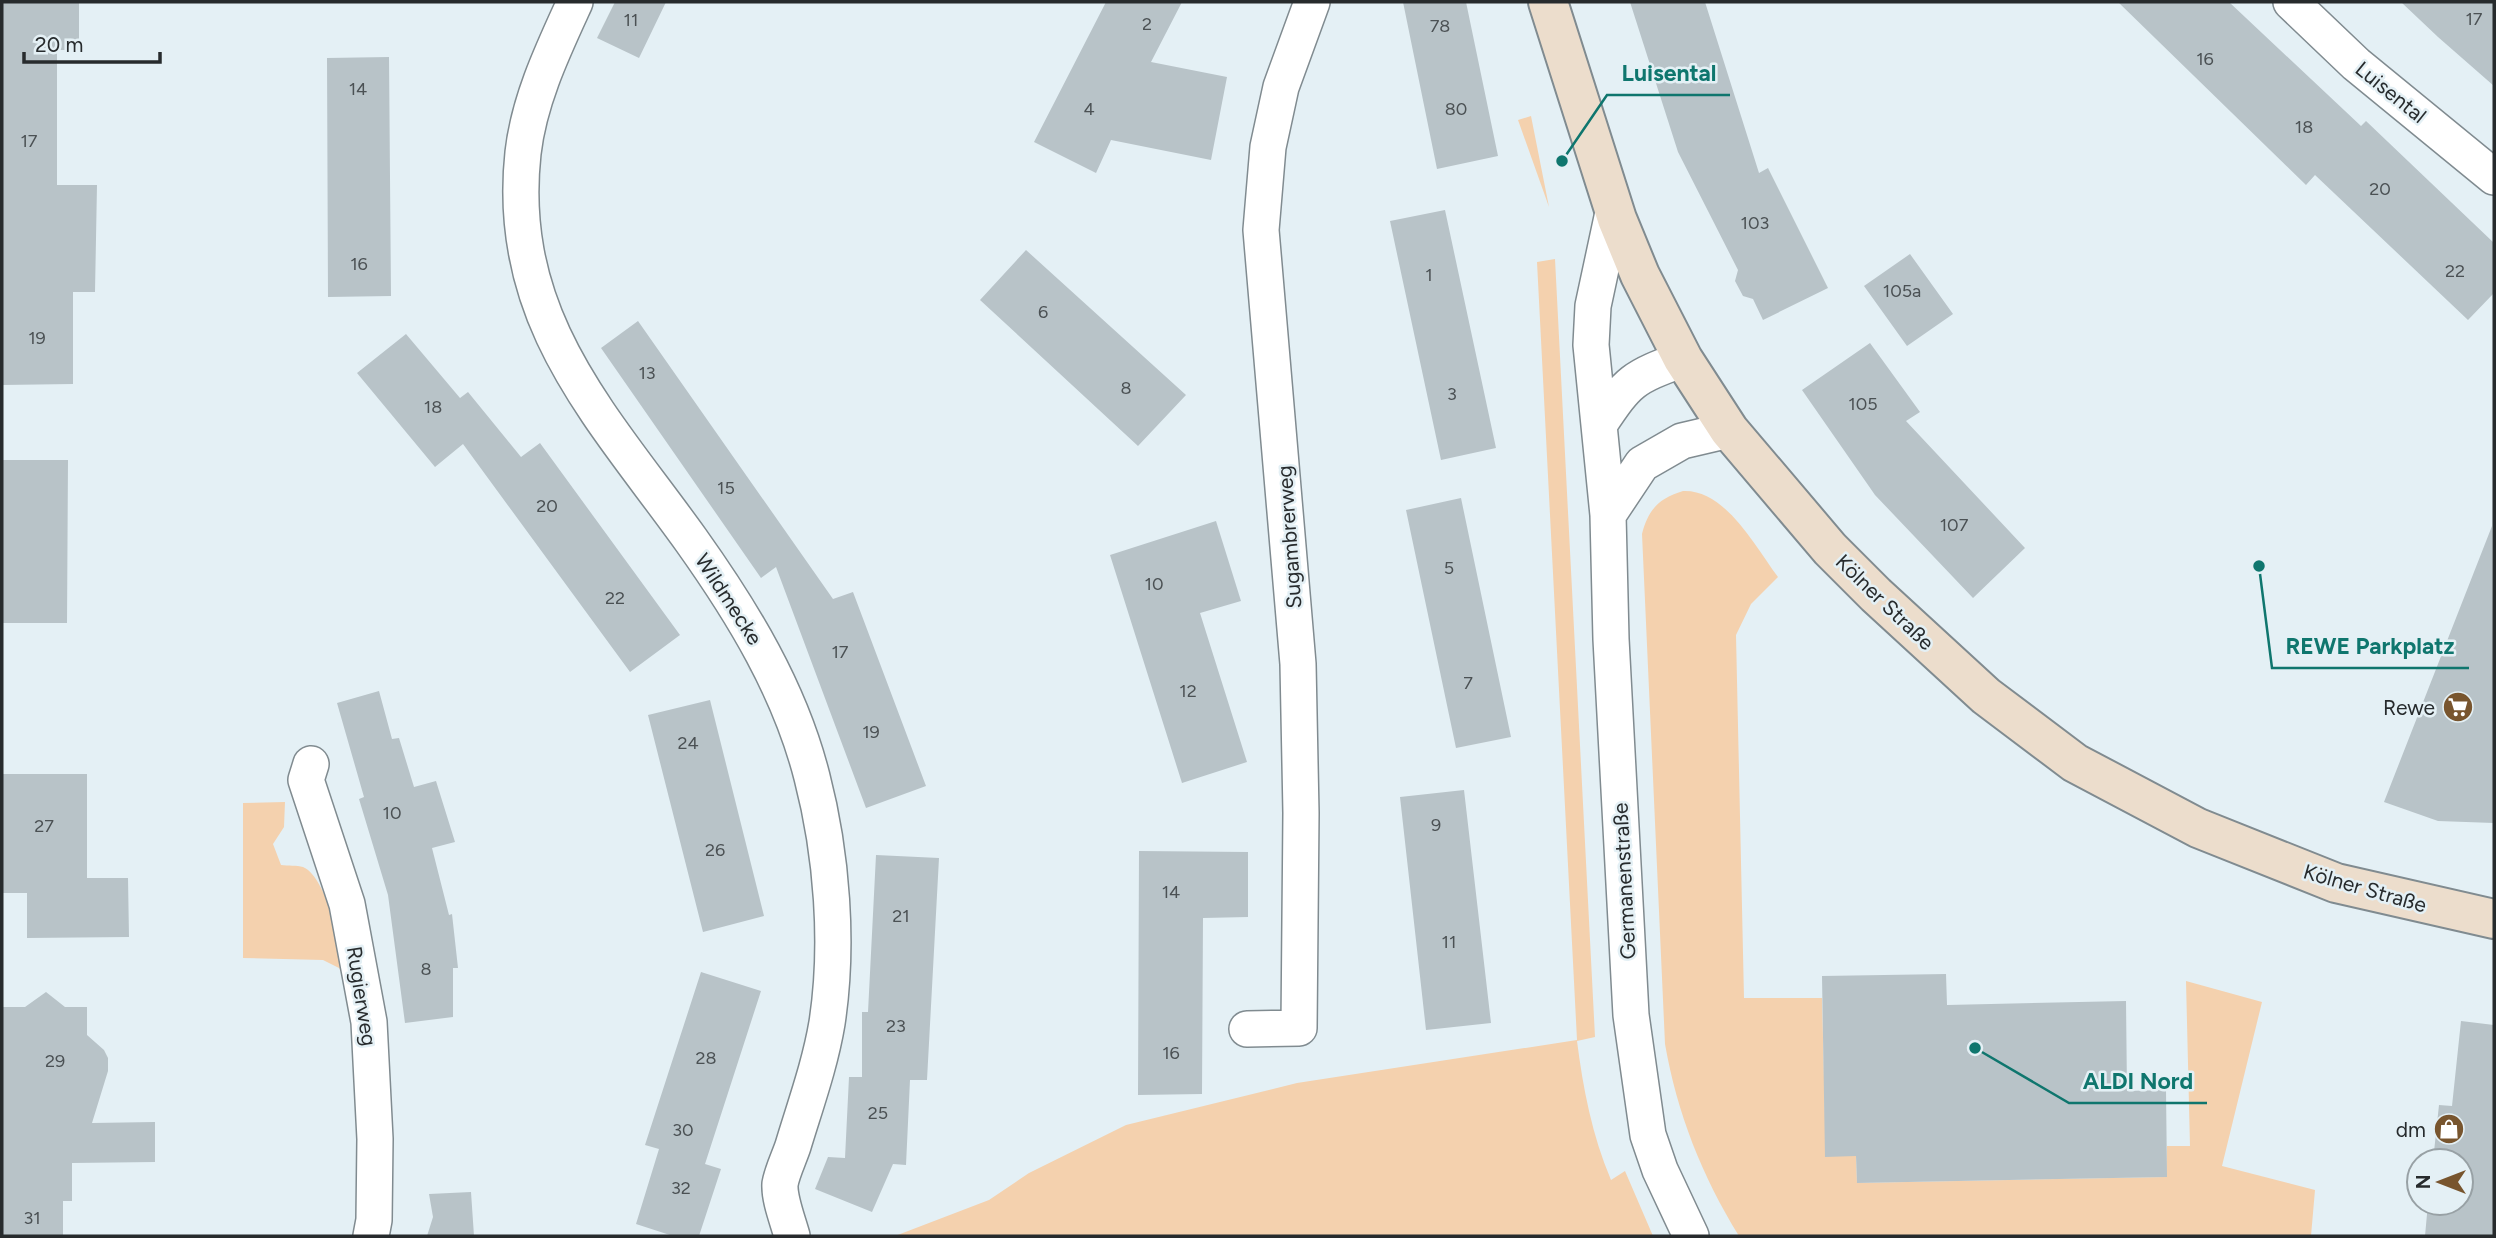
<svg xmlns="http://www.w3.org/2000/svg" width="2496" height="1238" viewBox="0 0 2496 1238" font-family="Figtree,sans-serif">
<style>
.green{fill:#f4d1ae}
.building{fill:#b8c3c8}
.lines{fill:none;stroke-linecap:round;stroke-linejoin:round}
.street-casing{stroke:#808b90;stroke-width:38}
.secondary-casing{stroke:#808b90;stroke-width:42}
.street{stroke:#fff;stroke-width:35}
.secondary{stroke:#ecddcc;stroke-width:38}
.labels{text-anchor:middle;dominant-baseline:central;stroke-width:5;stroke-linejoin:round;paint-order:stroke}
.number-label{font-size:18px;fill:#4b5154}
.street-label{font-size:21px;fill:#272b2d;stroke:#e4f0f5}
.poi-label{font-size:21px;fill:#272b2d;stroke:#e4f0f5;text-anchor:end}
.leader{fill:none;stroke:#0f766e;stroke-width:2.5}
.callout-dot{fill:#0f766e;stroke:#e4f0f5;stroke-width:2.5}
.callout-label{font-size:23px;text-anchor:middle;font-weight:bold;fill:#0f766e;stroke:#e4f0f5;stroke-width:5;stroke-linejoin:round;paint-order:stroke}
</style>
<rect width="100%" height="100%" fill="#e4f0f5"/>
<!-- green -->
<path class="green" d="M1531 116 1549 207 1518 120Z
M1555 259 1595 1037 1577 1041C1583 1088 1592 1135 1611 1180L1625 1171 1653 1236H895L989 1200 1029 1173 1126 1125 1297 1083 1577 1040 1537 262Z
M1683 491C1725 489 1755 546 1778 577L1751 604 1736 635 1744 998H1822L1826 1156H1856L1857 1183 2166 1177 2167 1146H2190L2186 981 2262 1002 2222 1166 2315 1190 2311 1236H1739C1702 1176 1677 1113 1665 1044L1642 534C1648 510 1659 498 1683 491Z
M285 802 284 827 273 844 281 865C288 866 297 865 303 867 329 878 343 959 349 984L339 968 323 960 243 958V803Z"/>
<!-- building -->
<path class="building" d="M2 2H79V50H57V185H97L95 292H73V384L2 385Z
M615 2H666L639 58 597 38Z
M1106 2H1182L1151 62 1227 77 1211 160 1111 140 1096 173 1034 142Z
M1403 2H1466L1498 156 1437 169Z
M1630 2H1705L1759 173 1768 168 1828 288 1763 320 1753 299 1743 296 1735 281 1738 270 1678 152Z
M2118 2H2229L2361 126 2366 121 2494 243V293L2468 320 2315 175 2306 185Z
M2401 2H2494V86L2438 37Z
M389 57 391 296 328 297 327 58Z
M1445 210 1496 448 1441 460 1390 221Z
M1026 250 1186 395 1138 446 980 300Z
M1910 254 1953 314 1907 346 1864 286Z
M638 321 833 599 853 592 926 786 866 808 776 567 761 578 601 348Z
M406 334 460 398 468 392 521 457 540 443 680 635 630 672 463 444 435 467 357 373Z
M1870 343 1920 412 1906 421 2025 548 1973 598 1875 495 1802 390Z
M3 460H68L67 623H2Z
M1461 498 1511 737 1456 748 1406 510Z
M1216 521 1241 601 1200 613 1247 762 1182 783 1110 555Z
M2492 526 2494 823 2438 821 2384 802Z
M379 691 392 739 399 738 414 787 436 781 455 842 432 848 449 915 452 914 458 968H453V1017L405 1023 388 895 359 799 364 797 337 703Z
M710 700 764 916 703 932 648 715Z
M2 774H87V878H128L129 937 27 938V893H2Z
M1464 790 1491 1023 1426 1030 1400 797Z
M1139 851 1248 852V917L1203 918 1202 1094 1138 1095Z
M876 855 939 858 927 1080H910L906 1165 893 1164 872 1212 815 1189 828 1157 845 1158 849 1077H862V1012H868Z
M701 972 761 991 705 1164 721 1169 699 1236H673L636 1224 659 1149 645 1145Z
M1946 974 1947 1005 2126 1001 2127 1091 2166 1090 2167 1177 1857 1183 1856 1156 1825 1157 1822 976Z
M46 992 65 1007H87V1035L104 1050 108 1058V1071L92 1123 155 1122V1162L72 1163V1201H63V1236H2V1007H25Z
M2461 1021 2494 1025V1236H2425L2428 1203H2461V1161H2433L2439 1105 2452 1106Z
M471 1192 474 1236H427L433 1217 429 1194Z"/>
<g class="lines">
<!-- street casing -->
<g class="street-casing">
<path id="street" d="M575 2C553 50 529 100 523 153 505 319 602 416 691 540 743 613 790 690 812 777 832 854 839 945 827 1023 820 1065 805 1106 793 1146 789 1158 782 1172 780 1184 779 1199 788 1221 792 1236
M2291 2 2356 64 2494 177
M1614 208 1593 306 1591 345 1608 515 1611 639 1631 1015 1648 1135 1660 1170 1691 1236
M1599 425C1629 380 1632 378 1683 359
M1608 515 1642 464 1682 441 1729 430
M311 764 306 780 347 904 369 1022 375 1139 374 1220 371 1236
M1247 1029 1299 1028 1301 813 1298 664 1261 230 1268 147 1281 87 1312 2"/>
</g>
<!-- secondary casing -->
<g class="secondary-casing">
<path id="secondary" d="M1548 2 1617 219 1640 275 1683 359 1729 430 1830 549 1876 595 1986 696 2075 763 2198 828 2336 883 2494 919"/>
</g>
<!-- street -->
<use href="#street" class="street"/>
<!-- secondary -->
<use href="#secondary" class="secondary"/>
</g>
<!-- icons -->
<defs>
<g id="supermarket-disc" transform="scale(1.575)"><circle r="9.5" fill="#78552e" stroke="#e4f0f5"/><path d="M-6-5.5h2.5l.6 2H6L4.5 2H-2.5L-4.4-4H-6ZM-1.5 3.2a1.3 1.3 0 1 0 .1 0ZM3 3.2a1.3 1.3 0 1 0 .1 0Z" fill="#fff"/></g>
<g id="shop-disc" transform="scale(1.575)"><circle r="9.5" fill="#78552e" stroke="#e4f0f5"/><path d="M-5-2.5h2.3a2.7 3.5 0 0 1 5.4 0H5L5.5 6h-11ZM-1.5-2.5h3a1.5 2.3 0 0 0-3 0Z" fill="#fff"/></g>
</defs>
<g fill-rule="evenodd">
<use href="#supermarket-disc" x="2458" y="707"/>
<use href="#shop-disc" x="2449" y="1129"/>
</g>
<g class="labels">
<!-- number labels -->
<g class="number-label">
<text x="2474" y="19">17</text>
<text x="631" y="20">11</text>
<text x="1147" y="24">2</text>
<text x="1440" y="26">78</text>
<text x="2205" y="59">16</text>
<text x="358" y="89">14</text>
<text x="1089" y="109">4</text>
<text x="1456" y="109">80</text>
<text x="2304" y="127">18</text>
<text x="29" y="141">17</text>
<text x="2380" y="189">20</text>
<text x="1755" y="223">103</text>
<text x="359" y="264">16</text>
<text x="2455" y="271">22</text>
<text x="1429" y="275">1</text>
<text x="1902" y="291">105a</text>
<text x="1043" y="312">6</text>
<text x="37" y="338">19</text>
<text x="647" y="373">13</text>
<text x="1126" y="388">8</text>
<text x="1452" y="394">3</text>
<text x="1863" y="404">105</text>
<text x="433" y="407">18</text>
<text x="726" y="488">15</text>
<text x="547" y="506">20</text>
<text x="1954" y="525">107</text>
<text x="1449" y="568">5</text>
<text x="1154" y="584">10</text>
<text x="615" y="598">22</text>
<text x="840" y="652">17</text>
<text x="1468" y="683">7</text>
<text x="1188" y="691">12</text>
<text x="871" y="732">19</text>
<text x="688" y="743">24</text>
<text x="392" y="813">10</text>
<text x="1436" y="825">9</text>
<text x="44" y="826">27</text>
<text x="715" y="850">26</text>
<text x="1171" y="892">14</text>
<text x="901" y="916">21</text>
<text x="1449" y="942">11</text>
<text x="426" y="969">8</text>
<text x="896" y="1026">23</text>
<text x="1171" y="1053">16</text>
<text x="706" y="1058">28</text>
<text x="55" y="1061">29</text>
<text x="878" y="1113">25</text>
<text x="683" y="1130">30</text>
<text x="681" y="1188">32</text>
<text x="32" y="1218">31</text>
</g>
<!-- street labels -->
<g class="street-label">
<text transform="translate(2391 92) rotate(39)">Luisental</text>
<text transform="translate(1289 537) rotate(-94)">Sugambrerweg</text>
<text transform="translate(729 599) rotate(57)">Wildmecke</text>
<text transform="translate(1885 602) rotate(44)">Kölner Straße</text>
<text transform="translate(1624 881) rotate(-93)">Germanenstraße</text>
<text transform="translate(2365 888) rotate(16)">Kölner Straße</text>
<text transform="translate(362 996) rotate(81)">Rugierweg</text>
</g>
<!-- poi labels -->
<g class="poi-label">
<text x="2435" y="707">Rewe</text>
<text x="2426" y="1129">dm</text>
</g>
</g>
<!-- callouts -->
<path class="leader" d="M1562 161L1607 95H1730M2259 566L2272 668H2469M1975 1048L2069 1103H2207"/>
<g class="callout-dot">
<circle cx="1562" cy="161" r="7"/>
<circle cx="2259" cy="566" r="7"/>
<circle cx="1975" cy="1048" r="7"/>
</g>
<g class="callout-label">
<text x="1669" y="81">Luisental</text>
<text x="2370" y="654">REWE Parkplatz</text>
<text x="2138" y="1089">ALDI Nord</text>
</g>
<!-- border -->
<rect width="2496" height="1238" fill="none" stroke="#272b2d" stroke-width="7"/>
<!-- north arrow -->
<g transform="translate(2440 1182) rotate(270)"><circle r="33" fill="#e4f0f5" stroke="#98a1a5" stroke-width="2"/>
<path d="M0-5L12 26L0 18L-12 26Z" fill="#78552e"/>
<text y="-10" font-size="19" font-weight="bold" text-anchor="middle" fill="#272b2d">N</text>
</g>
<!-- scale -->
<path d="M24 52v10h136v-10" fill="none" stroke="#272b2d" stroke-width="3.5"/>
<text x="35" y="52" font-size="21" fill="#272b2d" stroke="#e4f0f5" stroke-width="5" paint-order="stroke">20 m</text>
</svg>
